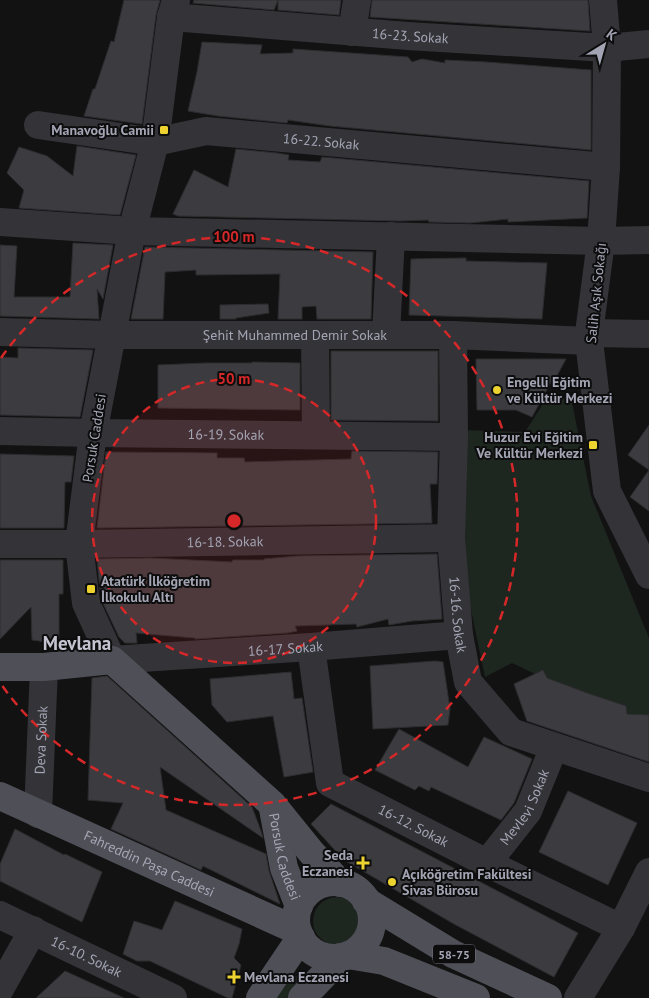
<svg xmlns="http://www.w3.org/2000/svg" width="649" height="998" viewBox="0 0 649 998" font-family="'PT Sans',sans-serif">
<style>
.green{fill:#1e2620}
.building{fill:#3c3c40;stroke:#2d2c2f}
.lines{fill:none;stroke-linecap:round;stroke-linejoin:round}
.minor{stroke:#333338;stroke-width:28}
.major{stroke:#4f4f57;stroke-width:28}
.ring{fill:none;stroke:#d62828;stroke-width:2.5;stroke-dasharray:9 6}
.poi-dot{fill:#edd330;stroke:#0d0d0e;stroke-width:2}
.labels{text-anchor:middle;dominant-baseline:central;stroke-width:4;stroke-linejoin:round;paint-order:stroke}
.shield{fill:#0d0d0e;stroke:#777782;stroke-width:1}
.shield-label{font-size:12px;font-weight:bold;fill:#a4a5b4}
.street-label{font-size:14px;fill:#a4a5b4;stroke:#0d0d0e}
.poi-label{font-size:14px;font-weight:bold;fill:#a4a5b4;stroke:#0d0d0e;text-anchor:start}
.district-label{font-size:19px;font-weight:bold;fill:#c4c5d0;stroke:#0d0d0e}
.centre{fill:#d62828;stroke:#0d0d0e;stroke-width:2.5}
.ring-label{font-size:15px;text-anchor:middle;font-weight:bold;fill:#d62828;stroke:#0d0d0e;stroke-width:4;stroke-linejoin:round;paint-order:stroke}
</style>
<rect width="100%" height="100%" fill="#121213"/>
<!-- green -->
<path class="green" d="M571 398 591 496 649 638V728L512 663 485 677 460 557 459 430 525 432 546 399Z
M313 921a24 24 0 1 1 48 0a24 24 0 1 1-48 0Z
M283 967 304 981 289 998H270Z"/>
<!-- building -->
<path class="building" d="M124 0H160L156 15 142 124 84 116 93 89H95L111 41 114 42Z
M194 0H278L274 10 193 3Z
M278 0H341L339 15 278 10Z
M372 0H588L590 31 370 17Z
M202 42 262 45 260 54 293 53V49L408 57 412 62 422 59 445 63V60L486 62 591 70V150L330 126 288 120 287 123 218 116 188 111 197 72Z
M77 146 136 155 120 215 19 208 24 190 7 173 19 147 47 156 73 176Z
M236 149 277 153 289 155 288 160 320 162 322 157 589 181 587 218 508 222V219L470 223 429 222 428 220 399 221 178 216 173 214 194 170 228 187Z
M73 243 113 245 103 299 97 289 99 319 0 316V245L17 246 14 297H70Z
M145 247 373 252 371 319H317L316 306 302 307V319H278L280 274 196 275V270L165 272 163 319H131Z
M466 258V261L547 263 542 319 409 315 411 259Z
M268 304 269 313 236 318V319H220V305Z
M18 348 93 350 80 417 0 415V357L18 358Z
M331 351H438V421L331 420Z
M476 359H566L553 383 551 382 532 417 516 410H477Z
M252 362 300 363V410L158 408V365L206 363H252Z
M649 425V511L630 497 649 470 628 455Z
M352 451 438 452 437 484H430L432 523 97 528 106 452 217 453V458H244L245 462 351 459Z
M0 454 74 456 71 482H65L64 528H0Z
M437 554 442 619 412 621 389 625 388 619 357 627 356 624 295 626 297 631 287 633 195 639V638L136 633 137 643H125L119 637 101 599 97 559 150 558 232 562 233 560H264V559L298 556Z
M0 560H63V594H59V639L46 642 32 640 31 607 0 639Z
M435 661 443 662 450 709 448 725 373 729 370 666Z
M543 670 547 678 587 693 626 706 627 714 649 715V762L527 721 514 684Z
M291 672 294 699 302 698 313 772 284 777 273 716 227 722 212 705 210 679Z
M107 676 252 807 261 831 263 838 160 767 166 810 266 854 269 871 280 904 203 866 201 870 111 829 123 803 88 800 92 678Z
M399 729 468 767 484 737 532 759 514 803 501 820 431 787 429 791 419 786 415 790 375 770Z
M568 791 637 823 608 885 539 852Z
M331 804 578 933 554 977 454 924 344 860 311 824Z
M15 829 64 855 65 854 102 872 82 922 0 881V864Z
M175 901 242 929 239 944 234 958 241 965 232 998H228L150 961H137L123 954 134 921 162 930Z
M65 971 124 998H36Z"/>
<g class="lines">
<!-- minor -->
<g class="minor">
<path id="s1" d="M176 0 171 17 155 142 132 231 93 433 79 544 86 603 112 660 311 647 459 635"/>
<path d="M603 0 607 48 606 167 601 241 589 333V341L607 491 649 575"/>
<path id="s2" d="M171 17 408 36 607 48 649 44"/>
<path d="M352 32 357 0"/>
<path id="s3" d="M38 125 155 142 206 131 606 167"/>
<path d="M0 222 132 231 601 241 649 240"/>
<path id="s4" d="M0 332 112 335H453L589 341"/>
<path d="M589 333 649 334"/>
<path d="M315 335 316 435"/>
<path d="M386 335 391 236"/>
<path id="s5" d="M453 335 454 437 451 538 459 635 468 682 511 732 649 778"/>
<path id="s6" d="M0 431 93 433 454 437"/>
<path id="s7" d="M0 544H79L451 538"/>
<path id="s8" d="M311 647 330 783 487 863 621 928"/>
<path id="s9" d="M38 814 44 667"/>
<path id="s10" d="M487 863 528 811 554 747"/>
<path id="s11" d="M0 915 173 998"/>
<path d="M0 989 33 930"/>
<path d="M578 998 621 928 649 872"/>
</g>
<!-- major -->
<g class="major">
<path d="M0 667H44L112 660 273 805 311 852 340 883"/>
<path id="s12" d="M0 796 298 931"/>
<path id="s13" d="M273 809 284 868 299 906"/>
<circle cx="334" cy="920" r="38"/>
<path d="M366 901 453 954 548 998"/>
<path d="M348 955 384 961 476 998"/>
<path d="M260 998 301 937"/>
<path d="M302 998 341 957"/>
</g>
</g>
<!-- distance rings -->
<circle cx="234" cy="521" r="142" fill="#d62828" fill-opacity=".12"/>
<g class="ring">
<circle cx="234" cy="521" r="142"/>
<path d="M1 358A284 284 0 1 1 1 684"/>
</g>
<!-- markers -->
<g class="poi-dot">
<rect x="159" y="125" width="10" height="10" rx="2.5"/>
<circle cx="497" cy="390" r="5"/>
<rect x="588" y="440" width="10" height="10" rx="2.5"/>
<rect x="86" y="584" width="10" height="10" rx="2.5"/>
<path d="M360.5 855.5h5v5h5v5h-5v5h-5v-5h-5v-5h5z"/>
<circle cx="392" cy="882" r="5"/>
<path d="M231.5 969.5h5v5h5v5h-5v5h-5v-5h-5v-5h5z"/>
</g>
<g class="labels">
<!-- shield labels -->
<rect class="shield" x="433" y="944.5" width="42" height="19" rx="4"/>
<g class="shield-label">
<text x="454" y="954">58-75</text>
</g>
<!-- street labels -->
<g class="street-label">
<text stroke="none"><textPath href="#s2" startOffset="240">16-23. Sokak</textPath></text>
<text stroke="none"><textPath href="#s3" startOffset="286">16-22. Sokak</textPath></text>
<text transform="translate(596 293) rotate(-84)">Salih Aşık Sokağı</text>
<text stroke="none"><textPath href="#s4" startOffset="295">Şehit Muhammed Demir Sokak</textPath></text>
<text stroke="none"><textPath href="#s6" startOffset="226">16-19. Sokak</textPath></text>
<text transform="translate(94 438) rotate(-81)">Porsuk Caddesi</text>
<text stroke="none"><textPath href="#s7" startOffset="225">16-18. Sokak</textPath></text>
<text stroke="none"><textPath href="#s5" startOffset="280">16-16. Sokak</textPath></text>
<text stroke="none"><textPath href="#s1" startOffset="849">16-17. Sokak</textPath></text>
<text stroke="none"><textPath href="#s9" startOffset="74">Deva Sokak</textPath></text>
<text stroke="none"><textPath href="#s10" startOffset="68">Mevlevi Sokak</textPath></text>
<text stroke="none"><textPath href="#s8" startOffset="231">16-12. Sokak</textPath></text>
<text stroke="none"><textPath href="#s13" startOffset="49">Porsuk Caddesi</textPath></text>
<text stroke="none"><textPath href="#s12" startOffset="164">Fahreddin Paşa Caddesi</textPath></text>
<text stroke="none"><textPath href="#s11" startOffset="96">16-10. Sokak</textPath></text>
</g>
<!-- poi labels -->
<g class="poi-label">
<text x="154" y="130" text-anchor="end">Manavoğlu Camii</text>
<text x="507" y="382">Engelli Eğitim<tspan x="507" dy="16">ve Kültür Merkezi</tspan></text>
<text x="583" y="437" text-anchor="end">Huzur Evi Eğitim<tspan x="583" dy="16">Ve Kültür Merkezi</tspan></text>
<text x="101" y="581">Atatürk İlköğretim<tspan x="101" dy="16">İlkokulu Altı</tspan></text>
<text x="353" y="855" text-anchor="end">Seda<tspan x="353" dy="16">Eczanesi</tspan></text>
<text x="402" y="874">Açıköğretim Fakültesi<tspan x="402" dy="16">Sivas Bürosu</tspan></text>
<text x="244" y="977">Mevlana Eczanesi</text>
</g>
<!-- district labels -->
<g class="district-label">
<text x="77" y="643">Mevlana</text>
</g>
</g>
<circle cx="234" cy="521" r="8" class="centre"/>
<g class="ring-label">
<text x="234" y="242">100 m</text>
<text x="234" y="384">50 m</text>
</g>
<!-- north arrow -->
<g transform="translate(604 45) rotate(37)" stroke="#0d0d0e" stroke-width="4" paint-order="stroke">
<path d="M0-4L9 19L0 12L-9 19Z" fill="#a4a5b4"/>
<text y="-8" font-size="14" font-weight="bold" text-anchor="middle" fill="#a4a5b4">K</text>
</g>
</svg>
